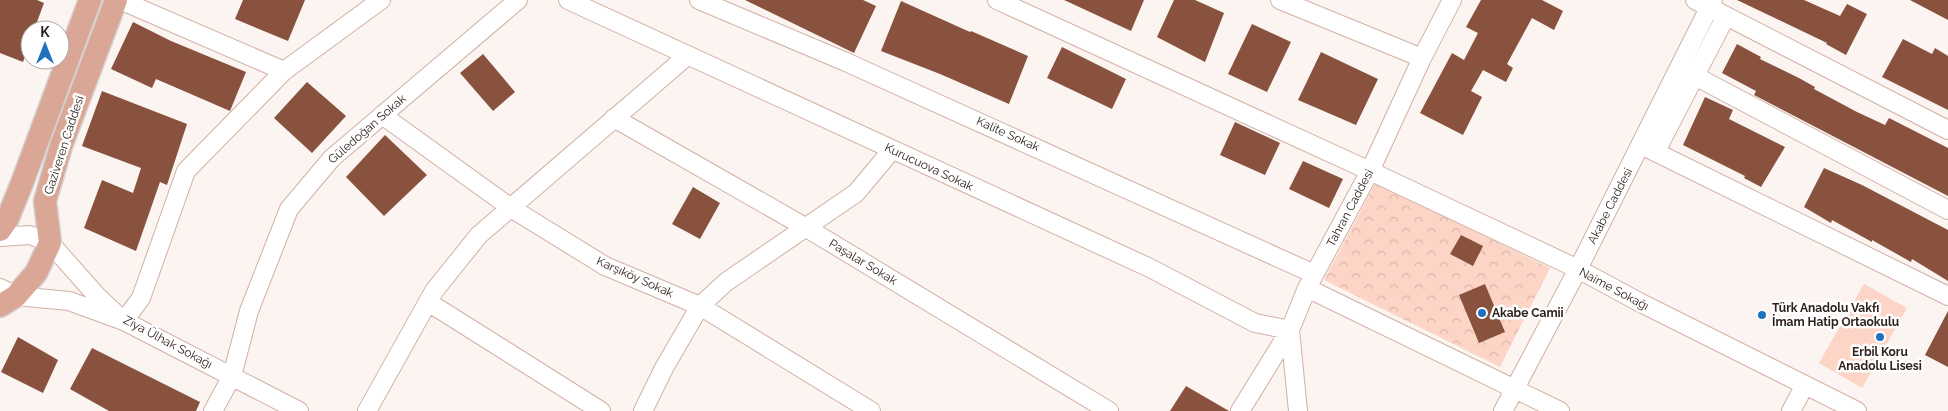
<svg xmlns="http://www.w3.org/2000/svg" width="1948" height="411" viewBox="0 0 1948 411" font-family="Raleway,sans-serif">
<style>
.park{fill:url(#park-crowns)}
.garden{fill:#fcd5c7}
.building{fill:#89523f}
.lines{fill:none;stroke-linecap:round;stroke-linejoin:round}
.minor-casing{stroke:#d1b0a4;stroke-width:20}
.major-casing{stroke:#d5d3d2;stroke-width:25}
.minor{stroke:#fff;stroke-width:18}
.major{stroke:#daa796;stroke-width:22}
.poi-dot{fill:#1e71bf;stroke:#fff;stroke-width:2}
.labels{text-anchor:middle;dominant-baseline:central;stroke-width:5;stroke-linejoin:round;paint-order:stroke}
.street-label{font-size:12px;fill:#2e221d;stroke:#fff}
.poi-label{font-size:12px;font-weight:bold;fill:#2e221d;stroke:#fff;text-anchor:start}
</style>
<defs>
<pattern id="park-crowns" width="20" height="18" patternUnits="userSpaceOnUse" patternTransform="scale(1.25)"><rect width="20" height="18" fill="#fcd5c7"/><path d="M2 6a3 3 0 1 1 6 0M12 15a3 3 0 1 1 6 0" fill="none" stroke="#d8b7aa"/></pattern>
</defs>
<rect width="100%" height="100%" fill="#fbf4f1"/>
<!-- park -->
<path class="park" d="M1376 182 1550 268 1500 367 1324 280Z"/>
<!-- garden -->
<path class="garden" d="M1864 284 1907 308 1862 388 1819 363Z"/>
<!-- building -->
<path class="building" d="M0 0H37L44 3 34 30H30V42L23 62 0 53Z
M243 0H305L288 41 235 19Z
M745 0H863L876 6 854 53Z
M1064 0H1144L1131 31Z
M1174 0H1195L1224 13 1205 62 1157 37Z
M1481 0H1542L1563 11 1554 30 1532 18 1507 64 1513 68 1506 82 1483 70 1471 91 1482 97 1463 135 1420 113 1452 53 1464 60 1478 33 1466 27Z
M1737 0H1804L1840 16 1847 4 1867 14 1846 55 1826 44 1827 43Z
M1910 0H1948V20Z
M901 1 970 32 971 31 1028 56 1009 104 940 74 881 51Z
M133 22 171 41 246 72 230 111 156 79 152 88 111 69Z
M1252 24 1291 42 1267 92 1228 74Z
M1903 39 1932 54 1935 48 1948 56V110L1882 77Z
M1737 44 1761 57 1760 59 1799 78 1815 87 1814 89 1857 112 1885 125 1889 118 1948 148V196L1754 95 1756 91 1722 73Z
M1062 47 1126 79 1112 109 1047 78Z
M1321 52 1378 79 1356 125 1298 100Z
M483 54 515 92 493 111 460 73Z
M307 82 346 116 312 153 274 118Z
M102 91 187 124 167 185 160 182 136 251 84 228 102 180 133 193 141 168 82 146Z
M1705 97 1733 110 1729 119 1785 147 1761 187 1744 178 1745 176 1683 145Z
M1235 122 1280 143 1265 175 1220 155Z
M385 135 427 175 384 216 346 177Z
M1303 161 1343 179 1329 208 1289 189Z
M1824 168 1862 185 1948 230V281L1912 259 1911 262 1872 240V242L1832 220 1831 223 1804 207Z
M693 187 720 203 700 239 672 224Z
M1461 235 1483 246 1473 266 1450 254Z
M1485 284 1505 332 1479 343 1459 295Z
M1948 311V367L1925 355Z
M18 337 58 360 43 393 1 372Z
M92 348 200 402 196 411H109L70 389Z
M1186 386 1229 411H1170Z"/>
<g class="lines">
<!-- minor casing -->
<g class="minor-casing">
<path id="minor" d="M120 0 284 71
M568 0 1150 268 1255 323 1290 330 1298 411
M699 0 846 62 1314 274
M997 0 1370 171 1578 269 1639 302 1857 411
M1280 0 1422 58
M1695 0 1948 130
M1695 76 1948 210
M382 115 511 208 605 266 700 306 871 411
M614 118 805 227 1109 411
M1641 145 1948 296
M1656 151 1726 16
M0 237 30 235 50 243 97 296 124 321 299 411
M0 288 16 296 69 301 124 321 141 298 186 171 284 71 381 0
M1307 288 1560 411
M428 302 601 411
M213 411 232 376 249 311 289 209 332 158 518 0
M367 411 434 291 479 235 687 56
M643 411 664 368 700 306 726 282 856 193 892 150
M1240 411 1290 330 1307 288 1370 171 1422 58 1452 0
M1503 411 1578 269 1713 0
M1791 411 1805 385"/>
</g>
<!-- major casing -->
<g class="major-casing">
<path id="major" d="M0 230 7 220 22 183 90 0
M0 306 16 296 36 273 50 243 45 201 61 146 116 0"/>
</g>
<!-- minor -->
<use href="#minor" class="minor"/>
<!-- major -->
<use href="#major" class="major"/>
</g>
<!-- markers -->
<g class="poi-dot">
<circle cx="1482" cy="313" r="5"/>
<circle cx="1762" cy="315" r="5"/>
<circle cx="1880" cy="337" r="5"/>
</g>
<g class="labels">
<!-- street labels -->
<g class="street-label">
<text transform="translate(367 129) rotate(-41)">Güledoğan Sokak</text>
<text transform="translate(1008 134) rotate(24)">Kalite Sokak</text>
<text transform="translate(64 145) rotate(-72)">Gaziveren Caddesi</text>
<text transform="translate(929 167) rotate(25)">Kurucuova Sokak</text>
<text transform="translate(1610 206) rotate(-63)">Akabe Caddesi</text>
<text transform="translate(1350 208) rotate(-62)">Tahran Caddesi</text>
<text transform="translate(863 262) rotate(31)">Paşalar Sokak</text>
<text transform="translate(635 277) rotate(24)">Karşıköy Sokak</text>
<text transform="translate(1614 289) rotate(28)">Naime Sokağı</text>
<text transform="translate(168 342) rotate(28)">Ziya Ülhak Sokağı</text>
</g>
<!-- poi labels -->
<g class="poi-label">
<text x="1772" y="308">Türk Anadolu Vakfı<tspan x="1772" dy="14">İmam Hatip Ortaokulu</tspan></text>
<text x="1492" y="313">Akabe Camii</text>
<text x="1880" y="352" text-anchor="middle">Erbil Koru<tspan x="1880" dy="14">Anadolu Lisesi</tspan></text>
</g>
</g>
<!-- north arrow -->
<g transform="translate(45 45)"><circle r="24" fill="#ffffff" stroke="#aba7a5"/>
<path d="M0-4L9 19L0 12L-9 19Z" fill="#1e71bf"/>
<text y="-8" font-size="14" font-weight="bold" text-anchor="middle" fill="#2e221d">K</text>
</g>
</svg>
